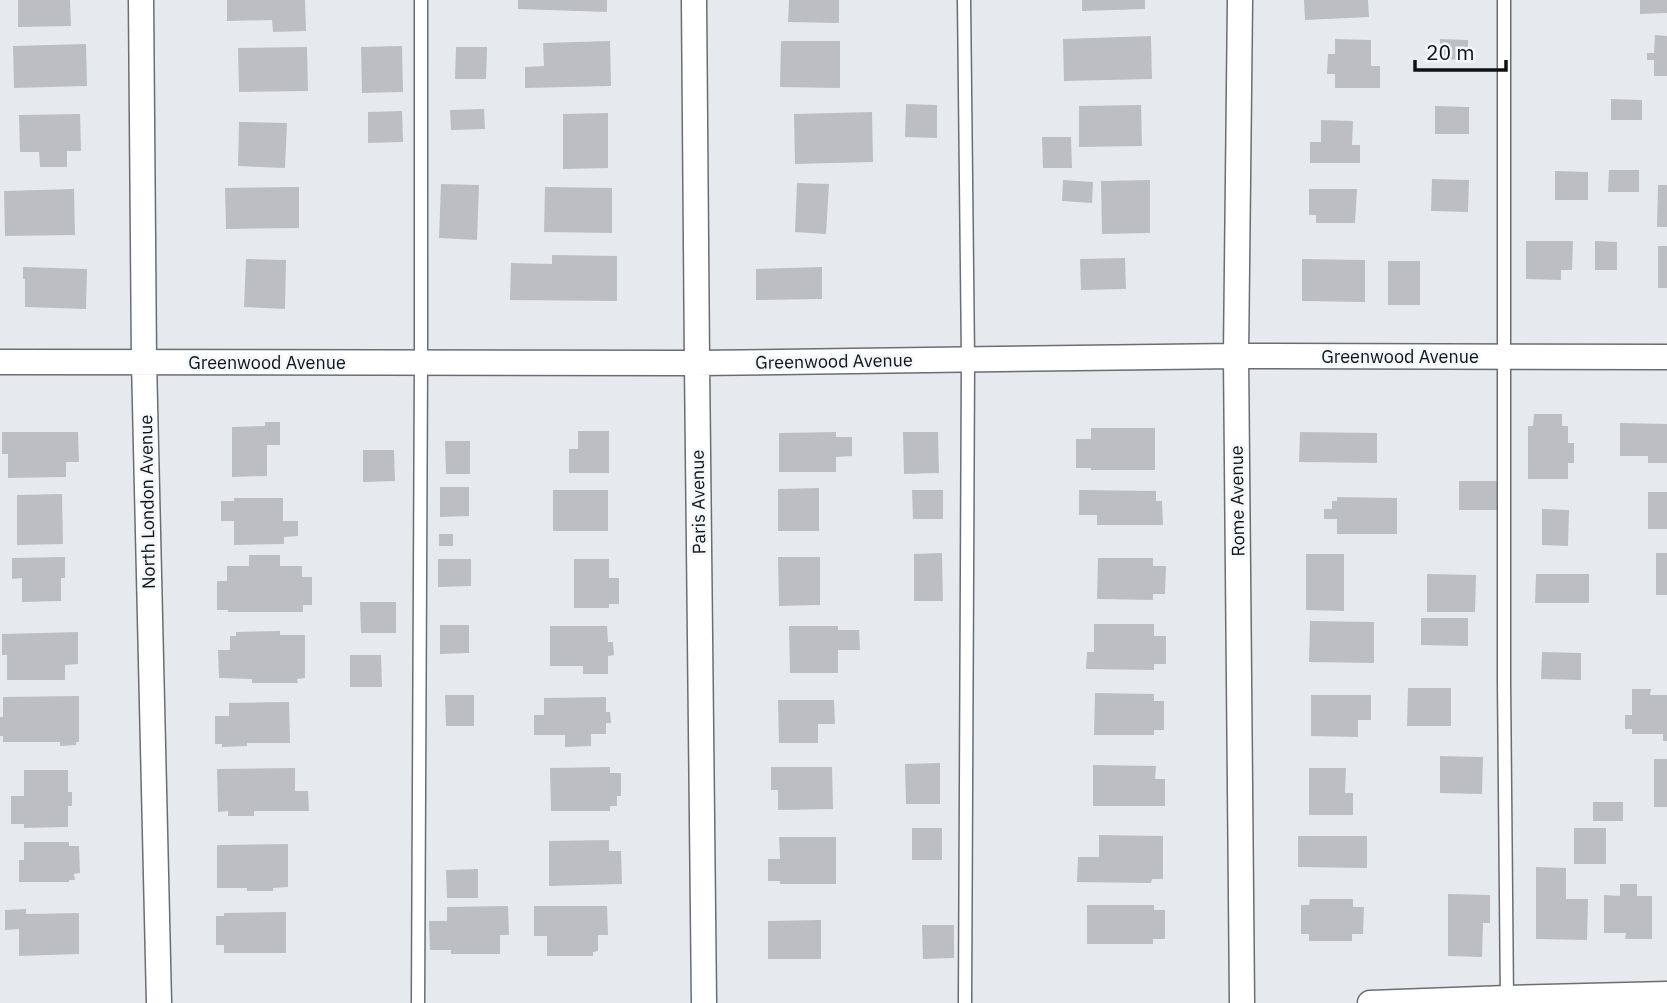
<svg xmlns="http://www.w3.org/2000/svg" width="1667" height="1003" viewBox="0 0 1667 1003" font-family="'IBM Plex Sans',sans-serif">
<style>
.building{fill:#bdbec4}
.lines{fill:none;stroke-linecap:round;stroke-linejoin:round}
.service-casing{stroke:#6a6e72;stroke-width:15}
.minor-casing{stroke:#6a6e72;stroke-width:27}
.service{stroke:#fff;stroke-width:12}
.minor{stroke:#fff;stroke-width:24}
.labels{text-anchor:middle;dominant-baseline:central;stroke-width:5;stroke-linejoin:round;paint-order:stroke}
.street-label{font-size:18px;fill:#101213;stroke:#f3f7fc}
</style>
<rect width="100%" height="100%" fill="#e6eaef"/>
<!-- building -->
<path class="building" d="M18 0H70L71 26 18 27Z
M227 0H305L306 31 273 32 272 20 227 21Z
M518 0H607V12L518 9Z
M789 0H839V23L788 22Z
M1082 0H1145V9L1082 11Z
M1304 0H1368L1369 17 1305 20Z
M1640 0H1667V13L1640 14Z
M1655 35 1667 36V76H1654V60H1647V53H1654Z
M1151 36 1152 79 1064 81 1063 39Z
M1335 39 1371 40V66H1380V88H1335V74H1327L1328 54H1335Z
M1440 39 1468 40V60L1440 59Z
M610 41 611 86 525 88V67L544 66 543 43Z
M781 41H840V88L780 87Z
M86 44 87 86 14 88 13 46Z
M402 46 403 92 362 93 361 47Z
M307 47 308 91 239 92 238 48Z
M456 47H487L486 79H455Z
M1611 99 1642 100V120H1611Z
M906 104 937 105V138L905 137Z
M1141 105 1142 146 1079 147V106Z
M1435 106 1469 107V134H1435Z
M484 109 485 129 451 130 450 110Z
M402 111 403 142 368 143V112Z
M872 112 873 162 795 164 794 114Z
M608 113V168L563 169V114Z
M80 114 81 151H67V167H40L39 152H20L19 115Z
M1321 120 1353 121 1352 145H1360V163H1310V142H1321Z
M239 122 287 123 285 168 238 166Z
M1042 137H1071L1072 168H1043Z
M1609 170H1639V192H1608Z
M1555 171 1588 172V200H1555Z
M1432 179 1469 180 1468 212 1431 211Z
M1063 180 1093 182 1092 203 1062 201Z
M1150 180V233L1102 234 1101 181Z
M797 183 829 184 826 234 795 232Z
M441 184 479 185 477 240 439 238Z
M1658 185H1667V227H1657Z
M299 187V228L226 229 225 188Z
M545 187 612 188V233L544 232Z
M74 189 75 235 5 236 4 191Z
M1309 189H1357L1355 223H1316V215H1309Z
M1526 241H1573L1572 270H1561V280L1526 279Z
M1595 241 1617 242V270H1595Z
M1658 246H1667V288H1658Z
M552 255 617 256V301L510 300 511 263 552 264Z
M1125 258 1126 289 1081 290 1080 259Z
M246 259 286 260 285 309 244 307Z
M1302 259 1365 260V302L1302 301Z
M1388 261H1420V305H1388Z
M23 267 87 269 86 309 25 307V279H23Z
M822 267V299L756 300V269Z
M1534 414H1562V426H1568V443H1574V463H1568V479H1528V426H1533Z
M265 422H280V445H267V476L232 477V427L265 426Z
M1620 423 1667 424V463H1648V456H1620Z
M1091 428H1155V470H1091V468H1076V439H1091Z
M578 431H609V473H569V449H578Z
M2 432H78L79 462H66V477L8 478V454H2Z
M836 432V437H852V456L836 457V472H779V433Z
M903 432H938L939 473 904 474Z
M1300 432 1377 433V463L1299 462Z
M445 441H470V474H446Z
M363 450H394L395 481 363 482Z
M1459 481H1498L1497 510H1459Z
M440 487H469V516L440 517Z
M819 488V531H778V489Z
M553 490H608V531H553Z
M912 490H943V519H913Z
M1079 490 1156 491V501H1162L1163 525H1097V515H1079Z
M1648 492H1667V529H1648Z
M62 494 63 544 17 545V495Z
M1337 497 1397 498V534H1337V519H1324V509H1332V501H1337Z
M234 498H283V521H298V536L284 537V544L234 545V521H221V501H234Z
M1542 509 1569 510 1568 546 1542 545Z
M439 534H453V546H439Z
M942 553 943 601H914V554Z
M1656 553H1667V595H1656Z
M1306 554H1344V611L1306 610Z
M249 555H280V566H302V577H312V605H303V612H228V610H217V581H227V566H249Z
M65 557V578H61V601L22 602V578L12 579V558Z
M778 557H820V605L779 606Z
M1098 558H1153V566H1166L1165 594H1153V600L1097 599Z
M438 559H471V586L438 587Z
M574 559H609V578H619V604H609V608H574Z
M1427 574 1476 575 1475 612H1427Z
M1536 574H1589V603H1535Z
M360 602H396V633H361Z
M1421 618H1468V646L1421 645Z
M1310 621 1374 622V663L1309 662Z
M1094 624H1154V636H1166V664H1154V670L1086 669 1087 652H1094Z
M440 625H469V653L440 654Z
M550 626H607L608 642H613L614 655 608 656V674H583V666H550Z
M789 626H838V630H859L860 650H838V673H790Z
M280 631V635H305V678L297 679 298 683H252V679L219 678 218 650H230V636H236V632Z
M78 632V664L65 665V680H7V655H2V634Z
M1542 652 1581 653V680L1541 679Z
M350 655H381L382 687H350Z
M1408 688H1451V726H1407Z
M1632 689H1651L1650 695H1667V741H1663V734H1632V729H1625V715H1632Z
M1095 693 1154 694V701H1164V730H1154V735H1094Z
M445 695H474V726H446Z
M1311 695H1371V720H1358V737L1311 736Z
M79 696V742H76V745L60 746V742H3V736H0V717H3V697Z
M606 697V712H610L611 723H606V734H591V746L565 747V735H534V715H544V698Z
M778 700H834L835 724H818V743H779Z
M289 702 290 743H247V746L222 747V744H215V716H229V703Z
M1440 756 1483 757 1482 794 1440 793Z
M1654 759H1667V807H1654Z
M940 763V804H906L905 764Z
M1093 765 1156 766 1155 779H1165V806H1093Z
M610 767V773H621V796H617V806H610V811H551L550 768Z
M771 767H832L833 809 778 810V790H771Z
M295 768V791H308L309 811H254V816H228V811L218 812 217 769Z
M1309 768H1346L1345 793H1353V815H1309Z
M24 770H68V792H72V806H68V827L24 828V824H11V796H24Z
M1593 802H1623V821H1593Z
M912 828H942V860H912Z
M1574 828H1606V864H1574Z
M1099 835 1163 836V879H1152L1151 883 1077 882 1078 857H1099Z
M1298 836H1367V868L1298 867Z
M779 837H836V884H780V881H768V859H780Z
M609 840V851H621L622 884 549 886V841Z
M24 842H69V846H79L80 873 74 874 75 880H69V882H19V860H24Z
M288 844V887L273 888V891H247V888H217V845Z
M1536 867 1566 868V899H1588L1587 940 1536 939Z
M478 869V898H447L446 870Z
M1620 884H1637V896H1652V939H1625L1626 933H1604V895L1620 896Z
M1448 894 1490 895V923H1483L1482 957 1448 956Z
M1310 899H1353V907H1364L1363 934H1352V941H1309V934H1301V905H1309Z
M1087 905H1154V910H1165V939H1153V944H1087Z
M508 906 509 935H500V954H451V950H430L429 921H447V907Z
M534 906H607L608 935H598V951L593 952V956H547V936H534Z
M26 909V914L79 913V954L19 956V929L5 930V910Z
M286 912V953H224V945H216V916H224V913Z
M821 920V959H768V921Z
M922 925H954V958L923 959Z"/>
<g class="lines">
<!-- service casing -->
<g class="service-casing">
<path id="service" d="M964 0 968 359 965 1003
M1504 0V681L1507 1003
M418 1003 421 362V0"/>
</g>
<!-- minor casing -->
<g class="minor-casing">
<path id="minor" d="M141 0 144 361 159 1003
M694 0 697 363 704 1003
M1240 0 1236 356 1242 1003
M0 362 697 363 1236 356 1667 357
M1370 1003 1507 998 1667 994"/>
</g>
<!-- service -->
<use href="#service" class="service"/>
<!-- minor -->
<use href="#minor" class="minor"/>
</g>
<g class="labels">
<!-- street labels -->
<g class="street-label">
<text x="1400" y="356">Greenwood Avenue</text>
<text transform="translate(834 361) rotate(-1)">Greenwood Avenue</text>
<text x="267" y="362">Greenwood Avenue</text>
<text transform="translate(1237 501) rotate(-91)">Rome Avenue</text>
<text transform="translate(147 502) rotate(-91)">North London Avenue</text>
<text transform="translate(698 502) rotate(-91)">Paris Avenue</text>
</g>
</g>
<!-- scale -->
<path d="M1415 60v10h91v-10" fill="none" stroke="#101213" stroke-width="3.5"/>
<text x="1426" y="60" font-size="21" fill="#101213" stroke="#f3f7fc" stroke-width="5" paint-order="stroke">20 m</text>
</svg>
